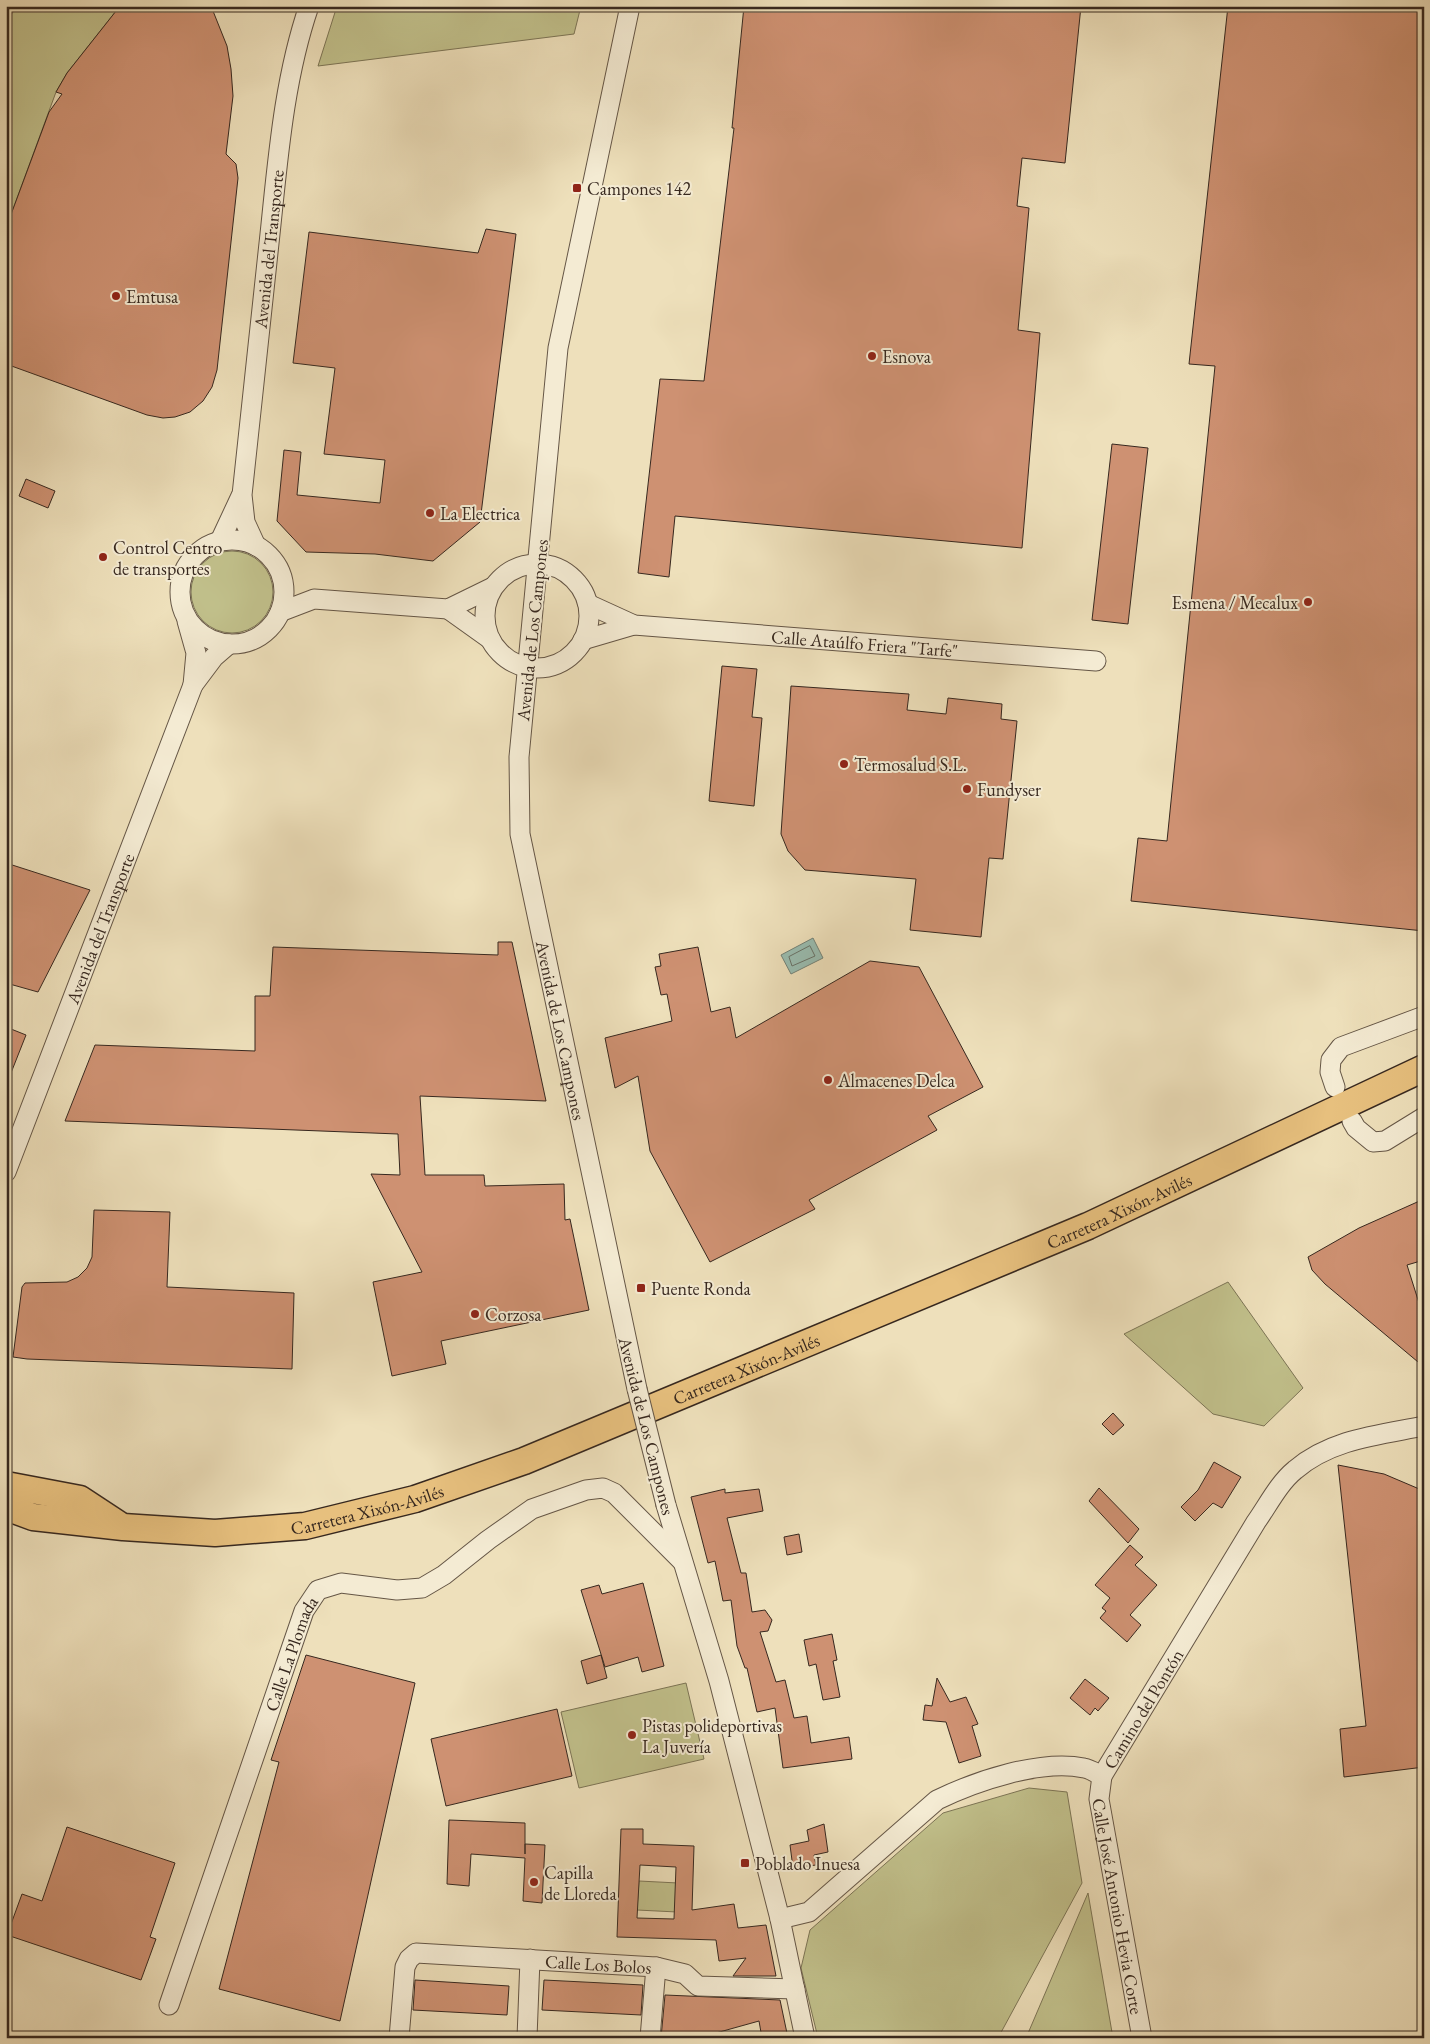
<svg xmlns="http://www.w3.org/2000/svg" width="1430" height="2044" viewBox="0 0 1430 2044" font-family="'EB Garamond',serif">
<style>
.green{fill:#c1c08b;stroke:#7c7455}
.water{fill:#99bdb1;stroke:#728177}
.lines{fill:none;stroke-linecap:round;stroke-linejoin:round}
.shore{stroke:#687268;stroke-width:1}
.building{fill:#ce9172;stroke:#37281f;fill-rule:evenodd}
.minor-casing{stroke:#655646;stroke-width:21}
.highway-casing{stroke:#37281f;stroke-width:29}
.minor{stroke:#f4ebd3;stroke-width:19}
.highway{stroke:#e7c07e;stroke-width:26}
.minor-bridge-casing{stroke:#655646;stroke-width:21;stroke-linecap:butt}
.minor-bridge{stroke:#f4ebd3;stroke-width:19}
.poi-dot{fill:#8f2418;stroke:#f4ebd3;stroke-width:2}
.labels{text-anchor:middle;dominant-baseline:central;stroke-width:4;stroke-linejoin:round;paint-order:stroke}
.poi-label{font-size:18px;fill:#37281f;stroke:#f4ebd3;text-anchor:start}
.street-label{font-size:18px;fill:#37281f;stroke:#f4ebd3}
</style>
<rect width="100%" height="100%" fill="#eee0bb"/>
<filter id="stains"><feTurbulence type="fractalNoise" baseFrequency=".004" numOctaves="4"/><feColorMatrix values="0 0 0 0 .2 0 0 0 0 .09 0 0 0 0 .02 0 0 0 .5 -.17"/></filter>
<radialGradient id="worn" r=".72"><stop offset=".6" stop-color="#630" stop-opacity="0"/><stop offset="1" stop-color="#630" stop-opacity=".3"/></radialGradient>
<!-- green -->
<path class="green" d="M17 6H120L67 73 56 92 6 228V23Z
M337 6H581L574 34 318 66Z
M191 592a41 41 0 1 1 82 0a41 41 0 1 1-82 0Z
M1228 1282 1303 1388 1264 1426 1213 1414 1124 1334Z
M686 1683 704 1759 579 1788 561 1712Z
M1029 1788 1067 1792 1082 1883 998 2038H818L801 1968 810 1930 943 1813Z
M639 1881 678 1883 677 1912 637 1910Z
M1088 1893 1113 2038H1026Z"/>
<!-- water -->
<path class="water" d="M813 938 823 958 791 974 781 955Z"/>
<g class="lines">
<!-- shore -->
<path class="shore" d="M810 946 815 956 792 966 789 957Z"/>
</g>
<!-- building -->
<path class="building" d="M120 6H211L227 46 231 69 233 96 226 154 236 164 238 178 217 370 212 387 203 401 190 412 175 417 163 418 147 415 6 364V228L49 112 62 94 56 92 67 73Z
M744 6H1081L1065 163 1022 158 1017 206 1029 208 1018 330 1040 333 1022 548 675 516 669 577 638 573 660 379 704 381 734 128H732Z
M1228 6H1424V931L1131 901 1138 838 1167 841 1215 366 1189 364Z
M486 229 516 234 480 522 433 561 375 554 306 552 277 521 284 450 301 452 297 495 380 503 385 460 324 454 335 368 293 363 309 232 478 253Z
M1112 444 1148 448 1128 624 1092 620Z
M26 479 55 491 48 508 19 496Z
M722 666 757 669 752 717 762 718 754 806 709 801Z
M791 686 909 694 907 710 946 714 948 698 1002 704 1001 719 1017 721 1003 859 989 858 981 937 910 930 916 879 805 870 788 851 781 834Z
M6 863 90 890 38 992 6 983Z
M498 942H512L546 1101 420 1096 425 1175H484L485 1186 564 1184 565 1220 570 1219 589 1310 441 1341 446 1364 392 1376 373 1282 422 1272 371 1174 400 1175 398 1134 65 1121 95 1045 255 1051V996H270L273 947 498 955Z
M698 947 711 1012 730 1007 736 1038 870 961 919 967 983 1087 928 1116 937 1130 809 1200 815 1209 710 1262 650 1151 638 1076 615 1088 605 1038 672 1021 667 994 661 995 655 967 661 966 659 954Z
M6 1027 26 1035 7 1083H6Z
M1424 1199V1260L1407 1265 1419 1303 1424 1301V1367L1325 1284 1312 1270 1308 1257 1359 1228Z
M94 1210 170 1212 167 1287 294 1293 292 1369 27 1359 13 1357 22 1287 25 1283 67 1282 78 1277 87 1268 92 1257Z
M1113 1413 1124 1425 1113 1435 1102 1424Z
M1214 1462 1241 1477 1222 1508 1213 1503 1195 1521 1181 1507 1198 1490Z
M1338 1465 1384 1474 1424 1491V1767L1344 1777 1340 1729 1366 1726Z
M1099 1488 1139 1529 1128 1543 1089 1501Z
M725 1489V1493L759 1489 763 1511 727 1518 741 1573H746L752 1612 765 1610 772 1620 768 1631 760 1632 776 1682 785 1680 794 1718 807 1716 811 1743 849 1737 852 1759 783 1768 775 1708 757 1712 747 1668H745L737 1646 731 1600 723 1601 715 1561 708 1563 691 1497Z
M799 1534 802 1552 787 1555 784 1537Z
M1130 1545 1143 1557 1135 1565 1157 1585 1130 1615 1141 1625 1127 1642 1100 1618 1106 1611 1102 1608 1110 1598 1095 1585Z
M643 1583 664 1666 642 1672 638 1657 605 1667 581 1590 599 1585 602 1594Z
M832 1634 837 1660 833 1661 840 1697 823 1700 816 1664 809 1666 804 1640Z
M306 1655 415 1683 340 2021 219 1989 279 1762 271 1760Z
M601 1655 607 1678 587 1684 581 1661Z
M937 1678 950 1702 966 1697 978 1724 972 1726 981 1756 959 1763 946 1722 923 1720 925 1705 932 1706Z
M1085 1679 1109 1698 1098 1711 1095 1708 1090 1715 1070 1698Z
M557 1709 572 1776 446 1806 431 1739Z
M449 1820 525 1823V1854V1844L545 1845 542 1903 523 1901 525 1858 471 1854 469 1886 447 1884Z
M824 1824 828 1852 814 1855 816 1865 793 1868 790 1845 809 1841 807 1830Z
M67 1827 175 1863 150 1937 156 1939 141 1980 7 1935 22 1894 42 1901Z
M621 1829H643V1844L694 1846 692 1910 734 1904 738 1928 766 1925 776 1976H733L746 1958 719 1961 716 1940 617 1937ZM640 1865 676 1867 674 1919 637 1918Z
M415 1980 509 1986 507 2015 413 2010Z
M544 1980 643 1985 641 2015 542 2010Z
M665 1995 780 2000 788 2038H762L759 2021 698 2038H661Z"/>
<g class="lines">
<!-- minor casing -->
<g class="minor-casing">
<g id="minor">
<path id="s1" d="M630 6 558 348 519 757 520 834 637 1389"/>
<circle cx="232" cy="592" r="52"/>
<path d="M220 541 241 496"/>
<path id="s2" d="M256 546 245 522 242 495C251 408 260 321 270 234 278 158 284 79 309 6"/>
<circle cx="537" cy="616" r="52"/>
<path id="s3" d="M588 604 634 625 1096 661"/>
<path d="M448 609 490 639"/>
<path d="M280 612 314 599 448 609 493 587"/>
<path d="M187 621 196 653 193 685"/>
<path d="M583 640 634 625"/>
<path d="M1335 1087 1330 1072 1331 1060 1341 1047 1424 1016"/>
<path d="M1352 1121 1356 1128 1373 1142 1385 1141 1424 1117"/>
<path id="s4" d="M6 1172 193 685 214 657 229 644"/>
<path d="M666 1505 719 1681 780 1919 805 2038"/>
<path id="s5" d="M1102 1776 1099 1799 1142 2038"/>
<path id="s6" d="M780 1919 809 1912 937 1800C976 1781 1041 1759 1084 1768 1090 1769 1096 1773 1102 1776L1256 1522C1268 1505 1279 1483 1295 1470 1331 1439 1379 1435 1424 1426"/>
<path id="s7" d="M169 2005 304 1611 318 1590 341 1583 397 1590 422 1588 444 1575 488 1540 532 1509 586 1490 603 1488 614 1493 682 1561"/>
<path id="s8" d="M399 2038 405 1967 409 1959 416 1953 656 1967 685 1974 698 1986 795 1989"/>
<path d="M527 2038 530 1959"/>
<path d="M650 2038 656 1967"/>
</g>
</g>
<!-- highway casing -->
<g class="highway-casing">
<g id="highway">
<path d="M6 1485 80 1499 118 1524"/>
<path id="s9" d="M6 1507 33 1517 123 1527 215 1533 305 1526 415 1499 524 1461 1088 1226 1424 1068"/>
</g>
</g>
<!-- minor -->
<use href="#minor" class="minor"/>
<!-- highway -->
<use href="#highway" class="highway"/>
<!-- minor-bridge casing -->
<g class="minor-bridge-casing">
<path id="minor-bridge" d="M637 1389 666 1505"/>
</g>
<!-- minor-bridge -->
<use href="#minor-bridge" class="minor-bridge"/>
</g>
<!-- markers -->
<g class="poi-dot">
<rect x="572" y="183" width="10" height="10" rx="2.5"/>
<circle cx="116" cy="296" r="5"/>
<circle cx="872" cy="356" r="5"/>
<circle cx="430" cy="513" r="5"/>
<circle cx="103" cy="557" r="5"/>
<circle cx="1308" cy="602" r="5"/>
<circle cx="844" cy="764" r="5"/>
<circle cx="967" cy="789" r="5"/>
<circle cx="828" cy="1080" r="5"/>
<rect x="636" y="1283" width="10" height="10" rx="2.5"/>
<circle cx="475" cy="1314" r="5"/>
<circle cx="632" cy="1735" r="5"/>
<rect x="740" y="1858" width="10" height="10" rx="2.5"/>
<circle cx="534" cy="1882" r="5"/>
</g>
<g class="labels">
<!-- poi labels -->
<g class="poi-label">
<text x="587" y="188">Campones 142</text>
<text x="126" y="296">Emtusa</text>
<text x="882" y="356">Esnova</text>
<text x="440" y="513">La Electrica</text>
<text x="113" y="547">Control Centro<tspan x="113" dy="21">de transportes</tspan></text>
<text x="1298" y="602" text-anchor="end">Esmena / Mecalux</text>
<text x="854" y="764">Termosalud S.L.</text>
<text x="977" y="789">Fundyser</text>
<text x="838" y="1080">Almacenes Delca</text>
<text x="651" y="1288">Puente Ronda</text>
<text x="485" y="1314">Corzosa</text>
<text x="642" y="1725">Pistas polideportivas<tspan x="642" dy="21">La Juvería</tspan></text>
<text x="755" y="1863">Poblado Inuesa</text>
<text x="544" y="1872">Capilla<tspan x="544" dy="21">de Lloreda</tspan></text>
</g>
<!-- street labels -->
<g class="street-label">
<text stroke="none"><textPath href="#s2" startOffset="301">Avenida del Transporte</textPath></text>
<text transform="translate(532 630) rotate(-84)">Avenida de Los Campones</text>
<text stroke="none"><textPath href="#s3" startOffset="282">Calle Ataúlfo Friera "Tarfe"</textPath></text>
<text stroke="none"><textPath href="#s4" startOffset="261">Avenida del Transporte</textPath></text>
<text stroke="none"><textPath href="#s1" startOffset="1038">Avenida de Los Campones</textPath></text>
<text stroke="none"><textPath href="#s9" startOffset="1176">Carretera Xixón-Avilés</textPath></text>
<text stroke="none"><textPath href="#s9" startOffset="771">Carretera Xixón-Avilés</textPath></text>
<text transform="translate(647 1426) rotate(76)">Avenida de Los Campones</text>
<text stroke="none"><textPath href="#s9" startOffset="366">Carretera Xixón-Avilés</textPath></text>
<text stroke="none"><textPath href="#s7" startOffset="372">Calle La Plomada</textPath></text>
<text stroke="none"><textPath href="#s6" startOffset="451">Camino del Pontón</textPath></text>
<text stroke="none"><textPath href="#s5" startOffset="132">Calle José Antonio Hevia Corte</textPath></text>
<text stroke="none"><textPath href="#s8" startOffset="272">Calle Los Bolos</textPath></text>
</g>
</g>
<!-- margin -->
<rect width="1430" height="2044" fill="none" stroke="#eee0bb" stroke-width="25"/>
<rect x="8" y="8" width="1415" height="2029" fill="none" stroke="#37281f" stroke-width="2.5"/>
<rect x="12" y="12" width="1405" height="2019" fill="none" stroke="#37281f"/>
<rect width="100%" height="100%" filter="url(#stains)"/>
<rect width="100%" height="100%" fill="url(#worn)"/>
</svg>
